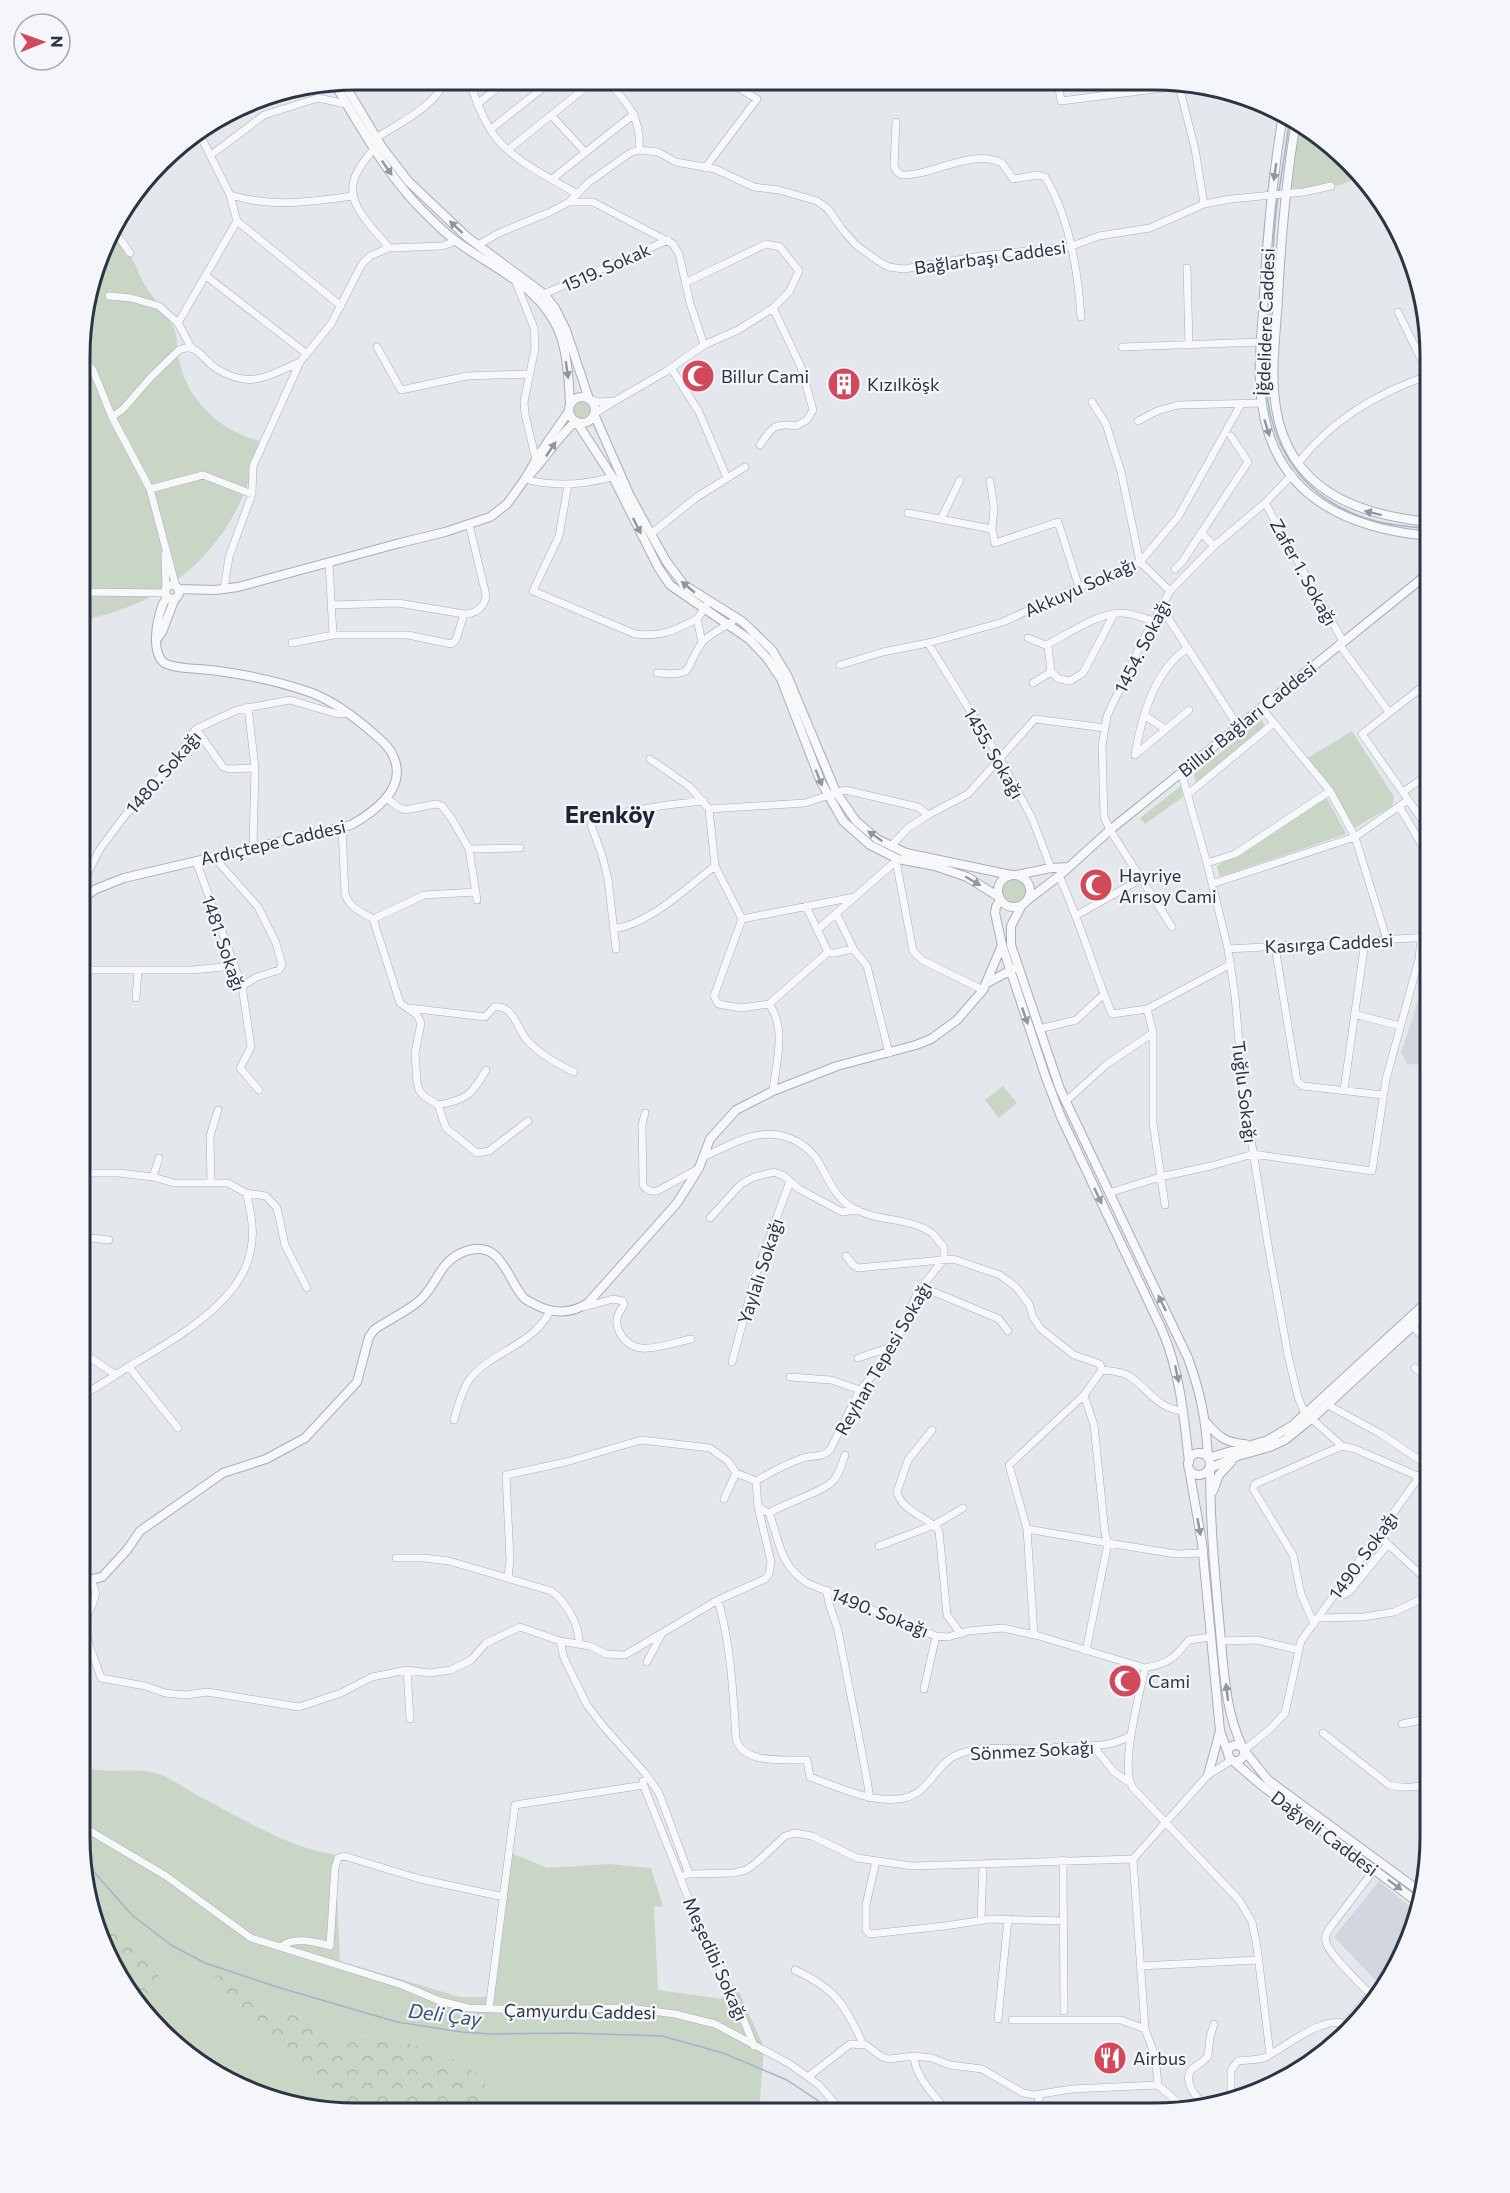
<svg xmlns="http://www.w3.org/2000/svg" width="1510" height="2193" viewBox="0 0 1510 2193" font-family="Commissioner,sans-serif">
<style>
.built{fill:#d2d6de}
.green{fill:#c9d6c5}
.forest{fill:url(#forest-crowns)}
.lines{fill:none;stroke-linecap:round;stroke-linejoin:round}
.stream{stroke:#9fb4cc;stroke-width:1.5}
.minor-casing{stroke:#a9aeb7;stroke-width:8}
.tertiary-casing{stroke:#a9aeb7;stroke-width:10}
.minor{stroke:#f7f8fa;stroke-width:7}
.tertiary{stroke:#f7f8fa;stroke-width:8}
.oneway{fill:#9196a0}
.labels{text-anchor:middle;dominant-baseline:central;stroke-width:4.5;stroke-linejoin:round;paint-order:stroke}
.street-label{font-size:18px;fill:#2b3445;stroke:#f4f6f9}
.poi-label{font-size:18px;fill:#2b3445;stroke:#f4f6f9;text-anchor:start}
.water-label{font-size:20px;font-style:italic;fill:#34527a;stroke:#f4f6f9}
.district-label{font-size:24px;font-weight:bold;fill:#1d2536;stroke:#f4f6f9}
.rim{fill:none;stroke:#2b3445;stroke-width:3}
</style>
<defs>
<pattern id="forest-crowns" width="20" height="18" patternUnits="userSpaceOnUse" patternTransform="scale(1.5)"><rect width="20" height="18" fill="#c9d6c5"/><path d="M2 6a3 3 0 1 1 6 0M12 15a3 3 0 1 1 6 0" fill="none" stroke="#adb8ab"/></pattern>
</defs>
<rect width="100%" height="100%" fill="#e4e7ec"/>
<!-- built -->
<path class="built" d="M1430 981V1065L1407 1064 1401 1053 1418 1001Z
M1379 1881 1418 1913 1416 1926 1384 1989 1334 1937Z"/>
<!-- green -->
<path class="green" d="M1297 122 1322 136 1357 178 1340 185 1288 189Z
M112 231C115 242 124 248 131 257 136 265 139 274 143 282 152 298 166 311 174 328 178 336 176 350 179 360 188 401 219 430 259 441 243 536 177 604 81 620L82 320Z
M574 410a8 8 0 1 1 16 0a8 8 0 1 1-16 0Z
M1262 720 1264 725 1261 729 1196 783 1194 774Z
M1352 731 1394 797 1392 806 1353 829 1306 759Z
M1181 786 1183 797 1145 824 1140 818Z
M1327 798 1346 834 1220 877 1217 866Z
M1003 891a11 11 0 1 1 22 0a11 11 0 1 1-22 0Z
M1003 1086 1017 1103 999 1118 985 1100Z
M80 1765C105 1777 135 1765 161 1775 173 1780 185 1788 197 1795 241 1818 285 1846 335 1855L340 1961 460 1997H492L507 1851 547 1868 609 1864 651 1868 663 1906 654 1907 658 1990 722 1999 724 1996 739 1992 764 2047 759 2112H506L477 2073 446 2055 424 2047 373 2035 355 2036 340 2042 302 2019 256 1999 219 1975 214 1983 318 2085 357 2111H320L202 2067 148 2019 159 1974 105 1907 94 1898 80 1837Z"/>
<!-- forest -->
<path class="forest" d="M94 1898 105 1907 159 1974 148 2019 108 1959Z
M219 1975 256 1999 302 2019 340 2042 355 2036 373 2035 424 2047 446 2055 477 2073 506 2112 357 2111 318 2085 214 1983V1977Z"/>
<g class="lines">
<!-- stream -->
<path class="stream" d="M1279 191 1290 118
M1278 196C1272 237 1272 279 1270 320 1269 340 1265 359 1266 379 1268 449 1306 502 1375 521 1389 525 1405 526 1420 528
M86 1863 132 1915 171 1945 205 1963 277 1987 397 2022 462 2032 492 2034 569 2033 662 2036 723 2053 787 2080 817 2100 829 2113"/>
<!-- minor casing -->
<g class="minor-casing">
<path id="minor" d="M469 80C475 98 482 118 494 135 513 161 549 177 577 194
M606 80C627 102 642 118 639 150
M1058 82 1061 101 1179 86 1195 149 1204 204
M477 104 508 80
M551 115 585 152
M896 122 894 166 897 172 902 175C934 176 970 148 1002 163L1013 179 1038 175 1045 177C1069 216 1078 272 1081 317
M491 129 553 80
M199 133 230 195 237 221 341 306
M376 138C401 122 433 108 446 80
M374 148C367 158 357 168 354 180 346 206 375 229 389 248
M509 149 595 80
M211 155 264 115 318 98 346 104
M705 168 757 99 727 81
M552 179 634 114
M230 195C275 208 308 202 353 196
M570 202H593L673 244 679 254 690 303 704 345
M113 229 130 253
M478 245 499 233 550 212 569 202 589 182 630 153 639 150 658 152 676 162 715 169 754 187 779 190 817 201 828 209 842 229 856 245 878 261 889 267 904 269 981 256 1072 246 1099 236 1150 228 1204 204 1231 199 1304 192 1331 186
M1187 268 1189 345
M206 276 307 354
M515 280 534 328 535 348 524 402 525 414 536 460
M544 294 668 240
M109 296 131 298 159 306 178 323
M1398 312 1430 377
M191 347 178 323 237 221
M377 347 401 390 467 376 529 374
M1122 347 1261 342
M82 359 93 370 112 417 150 489 176 587
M671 368 699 412 727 478
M589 399 599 402 615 401 594 414
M615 401 665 372 704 345 738 330 773 308 789 292 799 271 780 247 766 244 685 283
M1092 402 1106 424 1121 472 1140 562 1170 591
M112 417 123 409 151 377 179 350C198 342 203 361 217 369 224 373 235 378 243 379 262 382 283 369 300 362
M1138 421 1157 411 1178 405 1262 403
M760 445C771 428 775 422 796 426L807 420 813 410 801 367 773 308
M1299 462C1332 420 1379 392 1430 375
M525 479C554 487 583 485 612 477
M990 481 994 508 992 529
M568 485 559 536 533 591 635 634C662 637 673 631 697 619
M150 489 203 475 252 494
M1265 503 1343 641
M908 513 992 529 995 543 1058 522 1079 587
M941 519 960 480
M1201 532 1214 546
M652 533 697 497 745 467
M165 554 166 591
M1175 569 1182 562 1248 462 1231 436
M224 589 229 557 252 494 253 466 300 362 331 324 362 264 370 256 389 248 442 246 456 241
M81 592 166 593
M332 605 398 603 464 614C476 614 485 607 486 595L469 524
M1161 607 1238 726
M333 635H408L451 644 456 640 464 614
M1028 638 1048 646
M702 642 697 619 706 606
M292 643 333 635 329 563
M928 643 1000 759 1032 818 1051 868
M1339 644 1389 712
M1048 646 1051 672 1059 679 1070 681 1083 673 1114 614
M1048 646V644C1068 634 1098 613 1121 613 1132 613 1143 618 1154 621
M840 665 883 652 928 643 1003 622 1079 587 1140 562 1178 517 1241 404
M657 673C697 676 683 670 701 644 707 635 723 628 732 622
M1033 683 1051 672
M248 707 255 768 253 847
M1261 707 1330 791 1355 837 1387 940
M1144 715 1165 729
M196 729 223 767 229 769 255 768
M1135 755C1141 718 1155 669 1188 648
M1135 755 1189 710
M650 759 690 787 709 809 715 866 742 919
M1181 772 1207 863 1228 949 1235 996 1243 1089 1268 1245 1288 1355 1298 1397 1305 1414
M1403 792 1430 773
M1188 794 1274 723
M387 798 398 807 405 810 436 804 442 806 452 819 469 849 477 900
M1399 806 1430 859
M709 809 805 803 845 790 918 807 928 815
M342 828 345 894C350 909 361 911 373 919L400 1003 417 1015 421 1023 415 1053 417 1082 419 1090 424 1096 438 1105 446 1128 477 1153 489 1151 528 1121
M1430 831 1362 734 1430 681
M891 846 908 828 928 815 968 794 1035 719 1105 728
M469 849 520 848
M213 856 258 907 276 943 282 965 279 970 257 977 242 986
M196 861 242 986 251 1047 240 1068 259 1090
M896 861 913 951 922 960 983 990
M1207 863 1235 854 1330 791
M1059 876C1080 921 1093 968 1112 1014L1147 1009 1231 964
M1212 884 1355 837 1408 800
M81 886 100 849 127 813 171 766 196 729 237 710 290 700 337 714 348 713
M836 913 854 950
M1077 915 1141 879
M373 919 424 895 476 892
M742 919 714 996 718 1004 741 1008 769 1004 828 952 806 906
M742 919 854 897
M1172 927 1110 830 1104 817 1102 746 1107 716 1142 642 1170 591 1214 546 1265 503 1292 475
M614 929C651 923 686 888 715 866
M817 930 896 861
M1275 946 1297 1081 1303 1086 1383 1095
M616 949 608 879 602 855 591 825 592 821 597 817 667 805 704 801
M1228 949 1430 937
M828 952C838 956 844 948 854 950L867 966 889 1053
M81 970H192L234 966
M136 998 138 970
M769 1004C787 1029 776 1062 773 1091
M409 1008 485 1017 494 1007C501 1006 506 1008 511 1014 517 1021 520 1031 526 1039 539 1054 557 1064 574 1072
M1147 1009 1153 1033V1123L1165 1205
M1354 1014 1400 1026
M1039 1029 1076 1020 1104 994
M1344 1090 1365 941
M1066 1101 1107 1064 1153 1033
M438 1105C466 1100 472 1095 486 1070
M645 1113 642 1125 643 1185C646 1190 651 1192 657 1191L698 1169
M703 1157C735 1143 764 1123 798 1142 806 1147 813 1153 818 1161 828 1178 835 1198 853 1208 878 1222 909 1217 932 1233 936 1237 940 1243 944 1247V1259L917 1293 903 1328 887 1359 860 1390 830 1450C822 1458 813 1455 803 1458 786 1464 771 1472 756 1481
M81 1173H119L153 1177 174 1183H228L246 1193 266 1196 277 1208 285 1245 307 1288
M153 1177 159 1158
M211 1183 210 1136 218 1110
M1109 1193 1160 1177 1211 1166 1253 1154 1372 1171 1386 1079 1419 959 1421 938 1430 906
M710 1218 741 1184 754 1177 774 1172 784 1176 799 1189 842 1212 858 1210
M80 1237 109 1240
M846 1256 853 1265 858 1268 953 1259 1000 1275 1016 1287 1029 1304 1033 1317 1041 1329 1074 1355 1100 1364 1102 1370C1111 1371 1121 1371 1129 1376 1150 1390 1156 1408 1183 1411
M922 1287 999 1319 1008 1331
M584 1307 613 1299 623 1301 624 1305C618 1313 614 1321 619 1331 633 1361 666 1344 691 1339
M1412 1326 1430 1344
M80 1351 116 1375
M858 1358 894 1346
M732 1362 755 1277 790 1181
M129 1367 178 1428
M1415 1368 1430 1381
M790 1377 831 1380 860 1390
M80 1396C97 1388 112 1377 128 1367 167 1344 228 1310 246 1266 256 1242 253 1218 246 1193
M1328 1405 1381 1434 1430 1467
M1312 1419 1342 1446 1355 1449 1420 1477
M454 1420C458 1406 461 1392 469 1380 491 1351 533 1346 550 1311
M932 1430 908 1460 897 1492C902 1512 928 1516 939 1531L947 1615 961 1634
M724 1499 736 1473
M758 1507 769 1513C780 1542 779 1564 807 1583L936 1636 948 1637 968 1631 1003 1628 1039 1636 1145 1668C1170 1663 1174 1658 1189 1640L1211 1637
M769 1513C785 1503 823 1492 833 1481 840 1474 842 1463 845 1455
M1027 1529 1108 1543 1105 1533 1094 1425 1084 1395
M1378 1535 1430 1583
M879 1546 934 1525 963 1508
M396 1558H424L449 1561 551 1591C566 1601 580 1626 579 1644
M508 1578 510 1560 506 1475 566 1462 641 1440 710 1448 728 1461 736 1473 756 1481
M90 1581C103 1596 89 1605 86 1621 84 1639 96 1661 101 1678L145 1686 165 1693 186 1695 207 1692 299 1707 341 1693 372 1677 407 1670 429 1673 451 1670 471 1660 486 1643 520 1627 560 1641 564 1658 587 1705 603 1726 645 1773 659 1793 689 1874 680 1877C701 1935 733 1988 754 2046
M827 1590C827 1606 836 1619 839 1635 849 1689 861 1743 870 1798
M1336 1594 1343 1595 1350 1591 1388 1544
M718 1600C731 1645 733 1692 736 1739 743 1765 786 1759 807 1760L810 1777C838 1787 868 1802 898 1799 931 1796 933 1764 959 1754 984 1744 1012 1750 1037 1749 1048 1749 1058 1747 1069 1746 1096 1745 1105 1748 1131 1736
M1318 1618 1364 1617 1394 1612 1430 1595
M1314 1624 1301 1594 1293 1555 1253 1489 1255 1484 1342 1446
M1034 1635 1027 1529 1009 1465 1084 1395 1102 1370
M560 1641 590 1646 606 1654 625 1655 718 1600 765 1579 769 1574 771 1562 758 1507 756 1481
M1221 1641 1257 1640 1299 1650
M1086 1651 1108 1543 1176 1554 1203 1553
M647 1662 661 1635
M1145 1668C1140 1693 1119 1768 1133 1788L1239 1900 1252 1922 1257 1947 1270 2054
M407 1670 410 1719
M924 1689 936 1636
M1402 1724 1430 1718
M1323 1733 1389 1785C1404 1789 1415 1787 1430 1784
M1094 1747 1114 1772 1130 1783
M1244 1750 1269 1730 1285 1713 1301 1641 1430 1462
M643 1781 645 1789 680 1877
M80 1825 166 1876 251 1938 402 1985 440 2001 468 2008 520 2010 629 2008 675 2014 715 2024 790 2064 819 2085 843 2113
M1133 1859 1145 2029 1155 2056 1158 2085 1183 2107
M1133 1859 1208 1775 1232 1760
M1063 1860 1064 2011
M876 1861 866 1905V1930L870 1934 945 1926 990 1919 1064 1921
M1374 1870 1332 1925C1328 1930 1324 1936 1326 1942 1329 1955 1365 1988 1376 2000
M689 1874 734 1873 746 1870 756 1863 785 1836 795 1833 812 1836 857 1858 912 1866 1133 1859
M981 1920 983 1865
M281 1947C293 1936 315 1942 330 1946L335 1868 338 1858 344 1856 420 1879 504 1897
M1140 1966 1259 1960
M795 1970C836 1989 844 2004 863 2044
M489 2009 515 1805 644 1785
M998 2019 1008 1919
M1012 2020H1121L1145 2029
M1346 2023 1371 1994
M914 2056C915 2078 935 2095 948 2113
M808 2077 850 2044 866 2045 882 2057 889 2059 914 2056 932 2058 950 2065 982 2069 1023 2093 1034 2095 1072 2089 1158 2085
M1231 2096V2070L1238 2061C1247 2059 1257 2061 1266 2057 1287 2046 1328 2010 1352 2027
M1202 2102C1194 2095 1182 2079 1193 2068 1198 2064 1204 2062 1208 2056L1210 2037 1214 2024
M1034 2113 1041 2094"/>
</g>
<!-- tertiary casing -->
<g class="tertiary-casing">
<path id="tertiary" d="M343 82 382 147 408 181 467 237 544 294 555 308 566 330 589 399
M334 83C360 126 384 170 419 207 431 219 442 231 456 241 495 270 544 287 561 337 568 359 569 383 570 405
M1283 114C1273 175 1267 235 1264 296 1262 334 1256 372 1263 410 1278 499 1350 529 1430 536
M1296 121C1286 180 1281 239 1278 298 1276 335 1270 371 1276 408 1289 490 1357 515 1430 522
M569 410a13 13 0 1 1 26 0a13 13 0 1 1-26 0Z
M569 411 540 453 525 479C544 462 556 438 576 421L615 481 658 567 670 585 749 639 767 658 781 679 821 782 843 821 870 845 898 859 935 866 967 877 999 897
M594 414 630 496 666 561 684 585 743 622 772 650 787 675 836 792 856 821 877 839 906 853 1011 875
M165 592a7 7 0 1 1 14 0a7 7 0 1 1-14 0Z
M178 589 215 590 238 587 400 543 445 532 490 517 507 504 525 479
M157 639 162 632 175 598
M1016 875 1051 868 1069 867
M998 891a16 16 0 1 1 32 0a16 16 0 1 1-32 0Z
M81 899 96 889 124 878 351 825C374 812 407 789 394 758 390 747 382 741 374 734 356 718 335 702 312 693 284 683 248 675 218 671 201 668 179 670 164 663 149 650 158 611 167 596
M1000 900 996 907 995 913 1002 945 1046 1078 1061 1117 1162 1330C1180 1372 1184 1417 1189 1462
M1025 902 1059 876 1110 830 1430 572
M1022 905 1011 926V945L1060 1089 1188 1358C1201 1394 1206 1420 1208 1458L1268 1440 1293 1425 1430 1299
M987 983 1013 969
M1207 1423C1218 1437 1227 1443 1245 1444
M1188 1464a11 11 0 1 1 22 0a11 11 0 1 1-22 0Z
M1189 1469 1202 1543 1220 1731 1229 1756
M1213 1491 1219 1475 1231 1462
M80 1582 102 1577 127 1550 140 1531 223 1473 266 1459 305 1438 357 1382 369 1337 374 1330C387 1320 413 1309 423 1297 440 1279 439 1261 466 1251 502 1239 507 1280 524 1298 527 1301 533 1303 536 1305 554 1314 571 1314 588 1303L677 1203 699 1168 710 1139 736 1110 773 1091 837 1066 916 1045 931 1039 957 1020 983 990 1002 945
M1228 1753a8 8 0 1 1 16 0a8 8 0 1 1-16 0Z
M1243 1748C1225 1712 1224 1670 1220 1630 1215 1576 1210 1523 1210 1468L1238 1456 1270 1447 1285 1440 1316 1415 1430 1310
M1244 1750 1268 1780 1422 1893
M1232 1760 1261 1785 1420 1904
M1208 1775 1220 1731"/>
</g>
<!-- minor -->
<use href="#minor" class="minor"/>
<!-- tertiary -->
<use href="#tertiary" class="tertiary"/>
</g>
<!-- one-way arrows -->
<defs><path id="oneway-solid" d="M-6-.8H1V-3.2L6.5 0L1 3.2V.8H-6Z" transform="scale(1.5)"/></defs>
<g class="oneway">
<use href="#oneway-solid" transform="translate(387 168) rotate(55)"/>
<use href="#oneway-solid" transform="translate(1275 172) rotate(98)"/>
<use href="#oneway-solid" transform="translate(456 227) rotate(-137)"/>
<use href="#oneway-solid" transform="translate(567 370) rotate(82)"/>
<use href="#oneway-solid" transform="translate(1267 428) rotate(73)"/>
<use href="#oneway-solid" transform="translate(551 449) rotate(-56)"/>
<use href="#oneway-solid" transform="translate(1373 513) rotate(-166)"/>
<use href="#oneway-solid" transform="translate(637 526) rotate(63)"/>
<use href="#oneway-solid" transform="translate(688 587) rotate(-140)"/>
<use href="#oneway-solid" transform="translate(819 778) rotate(68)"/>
<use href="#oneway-solid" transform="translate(875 836) rotate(-145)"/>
<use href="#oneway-solid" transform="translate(973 881) rotate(30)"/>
<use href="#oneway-solid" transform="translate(1025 1016) rotate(71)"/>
<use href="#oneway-solid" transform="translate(1098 1196) rotate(65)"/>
<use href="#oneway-solid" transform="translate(1162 1303) rotate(-116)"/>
<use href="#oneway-solid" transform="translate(1177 1374) rotate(78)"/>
<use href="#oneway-solid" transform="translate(1199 1527) rotate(80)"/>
<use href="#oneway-solid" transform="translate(1227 1692) rotate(-97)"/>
<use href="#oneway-solid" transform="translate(1395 1885) rotate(37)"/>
</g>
<!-- icons -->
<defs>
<g id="mosque-disc" transform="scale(1.725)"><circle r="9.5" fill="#d1495b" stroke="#f4f6f9"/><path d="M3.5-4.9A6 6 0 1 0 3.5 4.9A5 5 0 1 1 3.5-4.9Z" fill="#fff"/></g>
<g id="building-disc" transform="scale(1.725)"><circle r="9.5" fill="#d1495b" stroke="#f4f6f9"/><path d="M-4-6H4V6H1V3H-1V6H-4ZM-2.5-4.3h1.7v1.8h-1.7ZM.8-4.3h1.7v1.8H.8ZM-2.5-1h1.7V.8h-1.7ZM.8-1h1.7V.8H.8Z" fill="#fff"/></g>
<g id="restaurant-disc" transform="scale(1.725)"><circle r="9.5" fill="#d1495b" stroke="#f4f6f9"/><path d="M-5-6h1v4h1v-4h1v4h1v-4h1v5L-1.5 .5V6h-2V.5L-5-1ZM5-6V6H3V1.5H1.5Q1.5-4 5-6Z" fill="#fff"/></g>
</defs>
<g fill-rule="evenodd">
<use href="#mosque-disc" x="698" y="376"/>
<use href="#building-disc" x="844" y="384"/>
<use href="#mosque-disc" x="1096" y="885"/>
<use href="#mosque-disc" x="1125" y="1681"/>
<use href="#restaurant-disc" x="1110" y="2058"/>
</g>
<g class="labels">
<!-- street labels -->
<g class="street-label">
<text transform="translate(990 257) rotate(-8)">Bağlarbaşı Caddesi</text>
<text transform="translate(606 267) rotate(-24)">1519. Sokak</text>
<text transform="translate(1265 322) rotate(-88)">İğdelidere Caddesi</text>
<text transform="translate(1304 572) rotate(61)">Zafer 1. Sokağı</text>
<text transform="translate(1080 587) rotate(-24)">Akkuyu Sokağı</text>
<text transform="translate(1142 646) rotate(-63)">1454. Sokağı</text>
<text transform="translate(1247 719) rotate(-39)">Billur Bağları Caddesi</text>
<text transform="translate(994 753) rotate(60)">1455. Sokağı</text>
<text transform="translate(163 772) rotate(-49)">1480. Sokağı</text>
<text transform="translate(273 842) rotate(-13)">Ardıçtepe Caddesi</text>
<text transform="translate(224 943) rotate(71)">1481. Sokağı</text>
<text transform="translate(1329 943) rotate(-3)">Kasırga Caddesi</text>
<text transform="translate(1245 1092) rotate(83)">Tuğlu Sokağı</text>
<text transform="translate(760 1271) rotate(-72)">Yaylalı Sokağı</text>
<text transform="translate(883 1358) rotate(-60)">Reyhan Tepesi Sokağı</text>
<text transform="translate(1363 1555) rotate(-54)">1490. Sokağı</text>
<text transform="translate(880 1612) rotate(22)">1490. Sokağı</text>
<text transform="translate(1032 1750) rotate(-3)">Sönmez Sokağı</text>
<text transform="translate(1325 1833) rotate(37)">Dağyeli Caddesi</text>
<text transform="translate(716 1959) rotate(66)">Meşedibi Sokağı</text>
<text transform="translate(580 2011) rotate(1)">Çamyurdu Caddesi</text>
</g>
<!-- poi labels -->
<g class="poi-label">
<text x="721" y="376">Billur Cami</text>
<text x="867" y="384">Kızılköşk</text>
<text x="1119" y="875">Hayriye<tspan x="1119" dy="21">Arısoy Cami</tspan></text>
<text x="1148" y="1681">Cami</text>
<text x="1133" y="2058">Airbus</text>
</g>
<!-- water labels -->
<g class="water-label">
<text transform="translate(445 2014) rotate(7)">Deli Çay</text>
</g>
<!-- district labels -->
<g class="district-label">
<text x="610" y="813">Erenköy</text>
</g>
</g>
<!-- crop -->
<path d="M0 0H1510V2193H0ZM356 90H1154A266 266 0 0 1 1420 356V1837A266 266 0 0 1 1154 2103H356A266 266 0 0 1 90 1837V356A266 266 0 0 1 356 90Z" fill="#f4f6f9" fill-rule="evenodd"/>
<path class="rim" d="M356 90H1154A266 266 0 0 1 1420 356V1837A266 266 0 0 1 1154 2103H356A266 266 0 0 1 90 1837V356A266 266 0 0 1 356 90Z"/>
<!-- north arrow -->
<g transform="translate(42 42) rotate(89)"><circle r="28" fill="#f4f6f9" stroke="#a4a8b1" stroke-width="1.5"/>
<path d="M0-4.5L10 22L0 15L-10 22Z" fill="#d1495b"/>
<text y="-9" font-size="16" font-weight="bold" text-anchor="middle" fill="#2b3445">N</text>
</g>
</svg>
